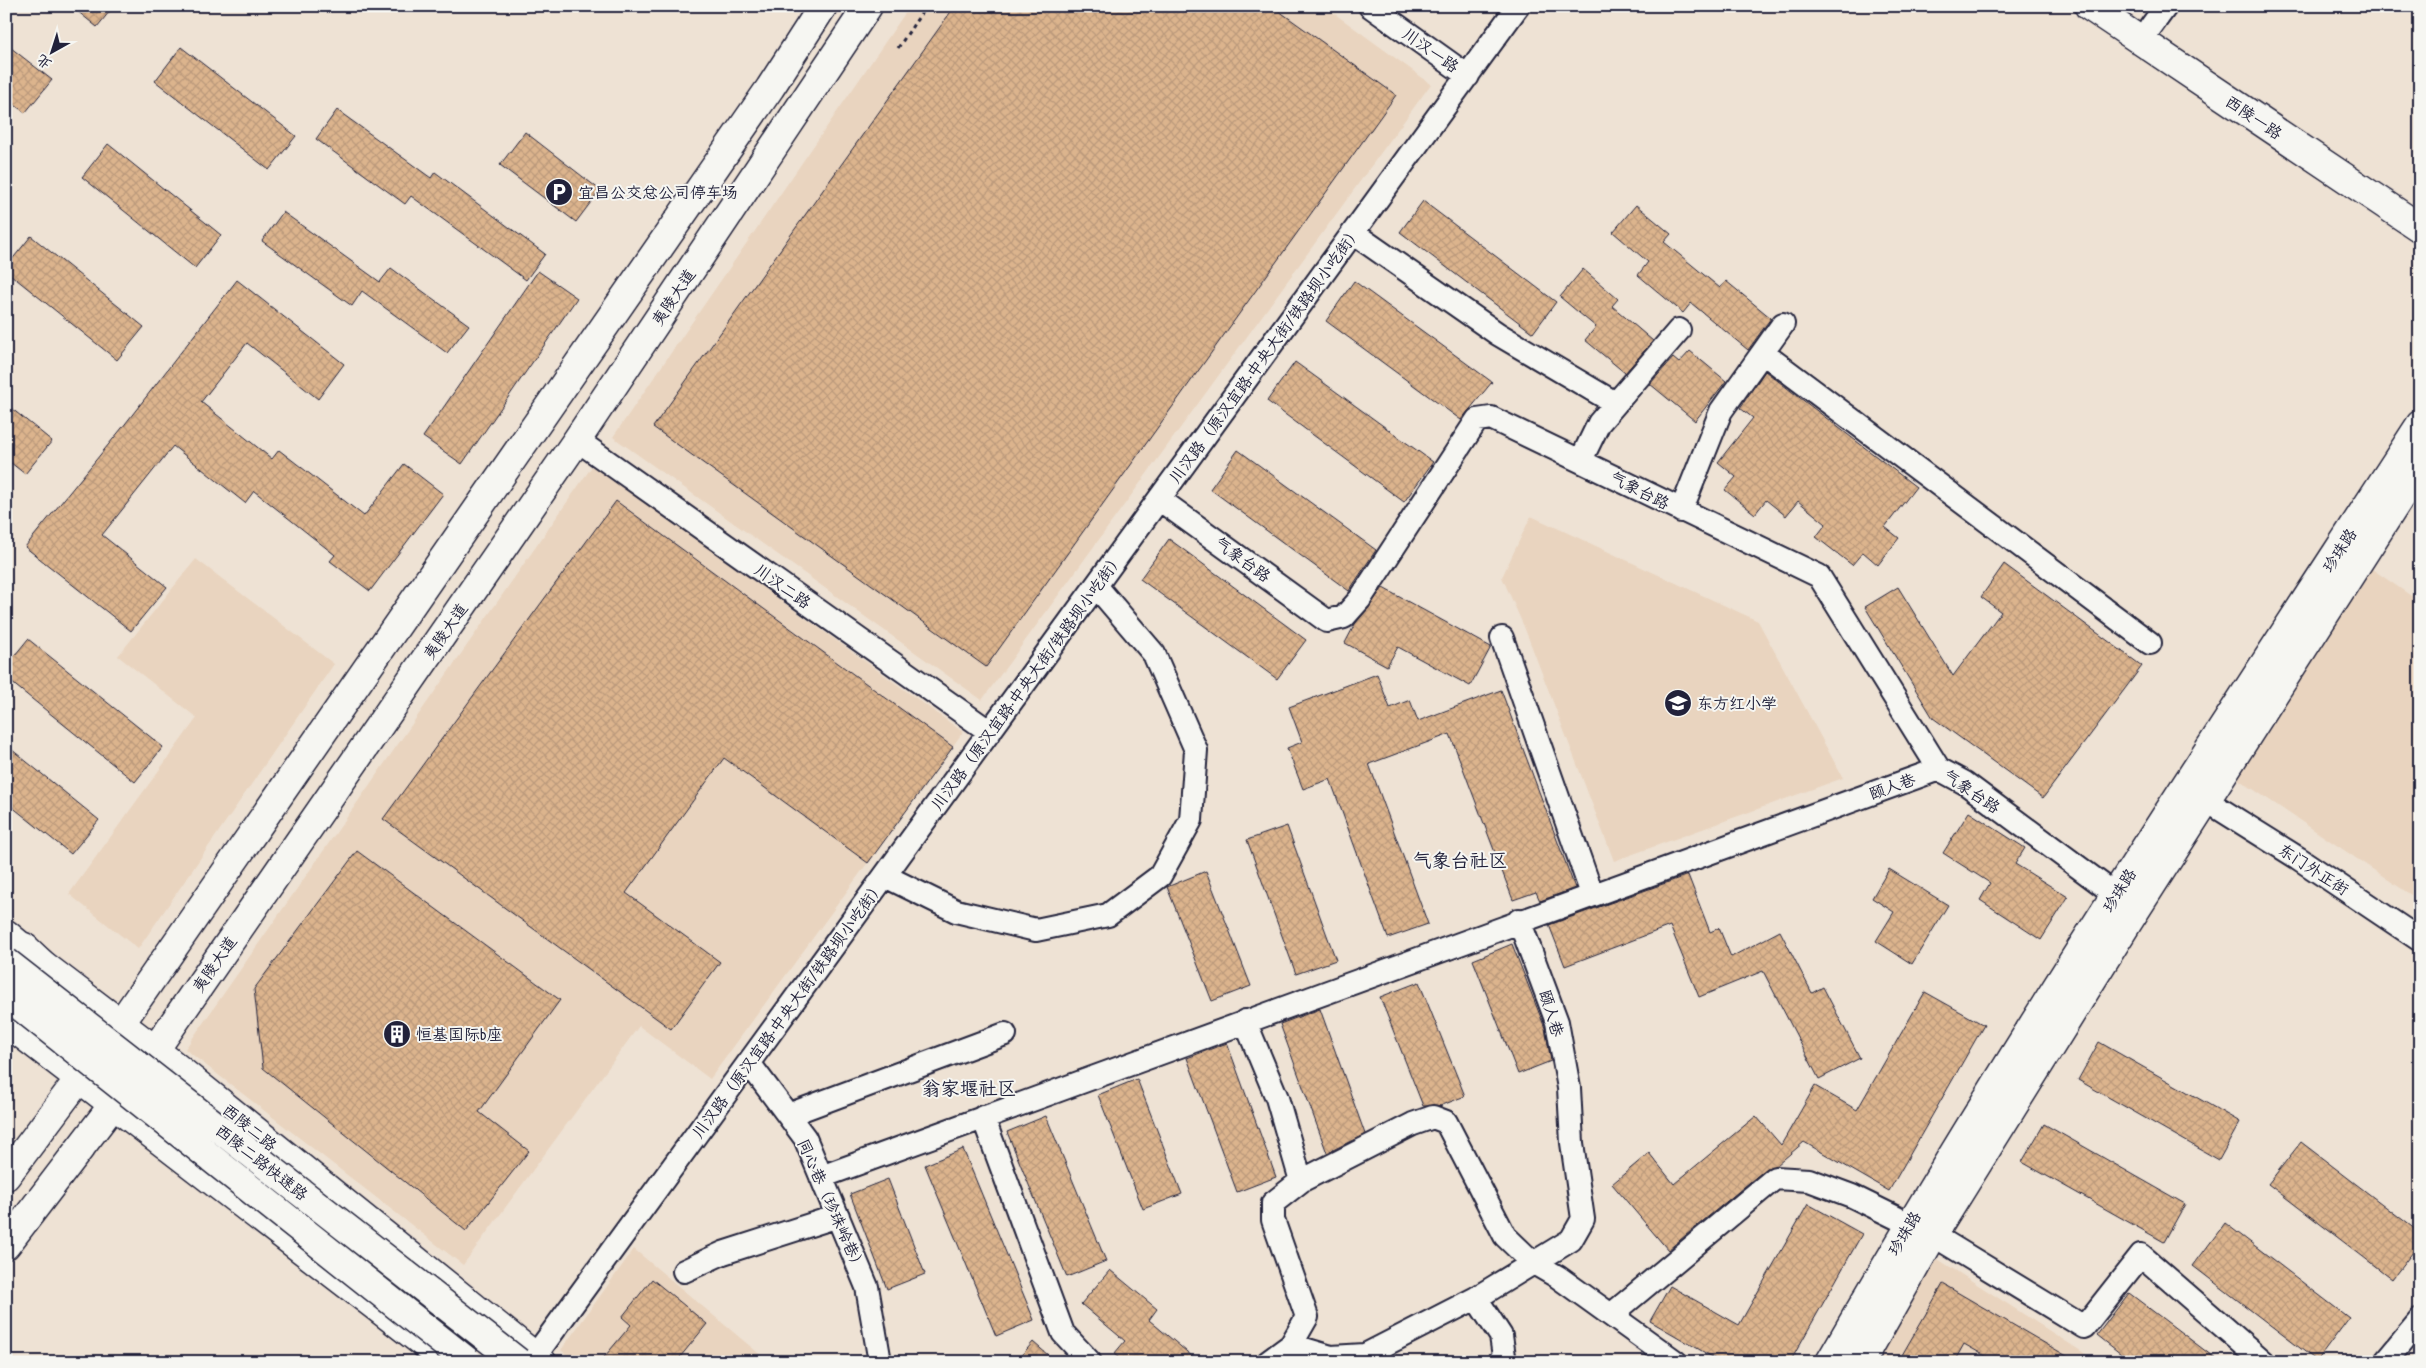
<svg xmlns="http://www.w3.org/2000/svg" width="2426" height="1368" viewBox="0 0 2426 1368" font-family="'Patrick Hand','LXGW WenKai TC',sans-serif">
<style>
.built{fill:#e9d4bf}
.building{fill:url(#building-cross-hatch);stroke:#22223b}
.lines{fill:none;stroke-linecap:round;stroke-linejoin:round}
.minor-casing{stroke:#22223b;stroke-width:26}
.major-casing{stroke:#22223b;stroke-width:31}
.highway-casing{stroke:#22223b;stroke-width:31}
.path{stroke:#22223b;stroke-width:3;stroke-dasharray:4 4;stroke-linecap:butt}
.minor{stroke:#f6f6f2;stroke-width:22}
.major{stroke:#f6f6f2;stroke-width:28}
.highway{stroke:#f6f6f2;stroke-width:28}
.highway-bridge-casing{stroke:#22223b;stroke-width:31;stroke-linecap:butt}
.highway-bridge{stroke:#f6f6f2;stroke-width:28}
.labels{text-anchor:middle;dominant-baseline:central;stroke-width:4;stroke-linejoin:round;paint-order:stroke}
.street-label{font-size:16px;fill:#22223b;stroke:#f6f6f2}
.poi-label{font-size:16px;fill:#22223b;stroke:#f6f6f2;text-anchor:start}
.quarter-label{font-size:19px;fill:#22223b;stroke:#f6f6f2}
</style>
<defs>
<pattern id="building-cross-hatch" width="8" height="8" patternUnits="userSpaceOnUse" patternTransform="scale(1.25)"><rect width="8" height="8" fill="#dcb48d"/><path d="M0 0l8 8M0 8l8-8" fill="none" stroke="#bc9a7b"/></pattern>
</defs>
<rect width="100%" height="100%" fill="#eee2d4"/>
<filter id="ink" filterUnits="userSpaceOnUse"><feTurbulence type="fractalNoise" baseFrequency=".02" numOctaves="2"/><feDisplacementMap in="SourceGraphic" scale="10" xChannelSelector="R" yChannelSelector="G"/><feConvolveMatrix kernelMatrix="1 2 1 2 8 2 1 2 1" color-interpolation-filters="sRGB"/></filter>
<g filter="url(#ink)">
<!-- built -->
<path class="built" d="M910 6H1324L1431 84 982 700 613 437Z
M593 465 963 732 710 1079 639 1026 463 1265 185 1049Z
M1531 516 1758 621 1843 778 1614 861 1525 629 1502 577Z
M196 559 334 664 138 949 69 894 197 718 118 656Z
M2372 569 2420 602V901L2238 779Z
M634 1249 769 1362H575L561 1350Z
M1933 1256 2098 1362H1872Z"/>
<!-- building -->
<path class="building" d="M71 6H114L97 27Z
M955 6H1272L1396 95 986 667 653 427Z
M6 44 52 80 25 113 6 98Z
M181 47 296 136 269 170 155 81Z
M337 110 431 178 435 172 545 254 526 280 411 196 405 204 316 139Z
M525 132 600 190 576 222 500 165Z
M108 144 221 235 195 268 82 177Z
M1423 201 1556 302 1533 333 1400 232Z
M1636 205 1671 234 1664 242 1720 288 1726 281 1771 318 1748 350 1691 303 1683 313 1638 275 1648 262 1613 232Z
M283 212 380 282 391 268 469 325 447 353 362 291 352 306 262 241Z
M31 236 144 327 117 360 6 271V267Z
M1583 269 1618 299 1612 306 1653 341 1625 373 1585 340 1596 327 1560 297Z
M538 271 577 298 462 464 423 437Z
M237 280 344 364 318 399 247 343 201 402 272 459 279 450 364 516 404 464 443 494 370 591 330 561 335 555 254 491 245 503 173 446 102 535 167 587 131 631 25 547 122 428Z
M1354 281 1492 382 1461 420 1326 321Z
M1690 351 1726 381 1695 421 1650 384 1673 358 1679 363Z
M1295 362 1433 462 1404 502 1267 401Z
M1765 371 1916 487 1885 527 1899 538 1878 565 1863 552 1852 565 1816 537 1826 524 1798 501 1786 516 1766 500 1755 514 1725 490 1736 477 1718 462 1753 418 1740 408Z
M6 404 52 441 25 474 6 459Z
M1238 450 1376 550 1349 591 1210 489Z
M616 501 953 747 868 863 724 758 626 893 720 962 671 1029 383 819Z
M1169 539 1306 640 1277 679 1140 579Z
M2004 564 2142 666 2043 798 1933 718 1865 607 1898 587 1953 676 2001 612 1981 597Z
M1383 588 1491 647 1470 686 1398 647 1387 666 1345 643 1355 624Z
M28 639 163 747 135 782 6 678V666Z
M1377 674 1390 708 1410 700 1418 721 1501 690 1575 888 1540 901 1536 892 1513 900 1450 734 1369 764 1428 924 1388 938 1330 779 1303 789 1287 748 1302 742 1289 707Z
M6 745 99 820 71 854 6 802Z
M1969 812 2025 848 2015 864 2068 897 2041 940 1980 900 1990 883 1943 853Z
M1287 826 1336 960 1296 974 1247 840Z
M357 851 560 1000 479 1112 529 1151 466 1231 263 1068 254 989Z
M1889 869 1948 905 1912 964 1876 941 1894 912 1872 898Z
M1206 871 1251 986 1212 1001 1167 887Z
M1688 875 1710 932 1719 928 1731 957 1780 931 1812 993 1823 987 1860 1058 1819 1079 1763 971 1699 997 1670 926 1565 966 1549 925Z
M1512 944 1545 1028 1551 1061 1518 1074 1473 960Z
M1419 982 1465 1096 1440 1106H1423L1380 997Z
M1925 992 1984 1025 1889 1191 1804 1142 1777 1165 1767 1168 1668 1250 1612 1184 1649 1153 1674 1184 1756 1116 1781 1145 1815 1086 1857 1110Z
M1320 1009 1365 1134 1327 1153 1280 1024Z
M2099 1042 2240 1122 2219 1160 2078 1080Z
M1227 1043 1276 1177 1237 1192 1187 1058Z
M1137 1079 1182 1194 1143 1209 1098 1095Z
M1046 1116 1106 1261 1067 1277 1007 1132Z
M2044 1124 2185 1204 2164 1242 2022 1162Z
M2301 1142 2420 1233V1243L2392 1279 2268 1184Z
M963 1149 1034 1320 996 1336 925 1165Z
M888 1179 925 1274 887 1289 850 1194Z
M1808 1204 1862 1234 1790 1362H1721L1650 1321 1670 1286 1739 1325Z
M2225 1223 2349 1318 2317 1361 2193 1266Z
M1110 1270 1157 1309 1149 1320 1199 1362H1124L1114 1354 1125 1341 1081 1304Z
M652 1279 707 1324 676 1362H600L631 1325 622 1317Z
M1943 1284 2077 1362H1996L1964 1344 1954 1362H1898Z
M2129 1293 2220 1362H2131L2097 1335Z
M1033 1342 1056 1362H1016Z"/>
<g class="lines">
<!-- minor casing -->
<g class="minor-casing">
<path id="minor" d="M1370 6 1468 76
M2150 28 2166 6
M1353 233 1498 334 1615 403
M1763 353 2150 643
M577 440 990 732
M1581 460 1599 423 1679 330
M1159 499 1327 621 1344 617 1360 599 1477 420 1491 418 1819 576 1939 769 1965 783 2116 895
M1681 511 1721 411 1783 324
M1502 638 1592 894
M2207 801 2298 858 2420 940
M885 876 956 911 1036 930 1108 915 1160 876 1191 820 1196 750 1154 654 1096 586
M1245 1021 1277 1098 1301 1181
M749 1063 805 1138 867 1287 880 1362
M788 1115 1005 1034
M983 1117 1063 1333 1090 1362
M821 1177 1939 769
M1933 1235 2084 1327 2141 1255 2264 1362
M684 1271 723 1253 838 1216
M1476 1298 1501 1336 1504 1356 1499 1362
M1611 1315 1775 1178 1809 1180 1852 1196 1909 1224
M1291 1345 1331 1357 1365 1355 1476 1298 1571 1240 1583 1219 1572 1143 1569 1088 1557 1022 1519 920
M535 1356 1518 6
M1268 1362 1291 1345 1307 1317 1273 1220V1203L1301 1181 1413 1124 1433 1117 1446 1122 1505 1236 1532 1262 1558 1277 1676 1362
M2385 1362 2420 1320"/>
</g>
<!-- major casing -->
<g class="major-casing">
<path id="major" d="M2089 6 2420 228
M24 947 42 964 155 1050 542 1362
M6 1022 431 1349
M6 1176 121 1023 770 88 823 6
M6 1245 155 1050 577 440 868 6
M1830 1362C2014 1042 2219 734 2420 425
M1861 1362 1933 1235 2128 922 2420 466"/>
</g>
<!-- highway casing -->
<g class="highway-casing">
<path id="highway" d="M6 934 42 964"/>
</g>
<!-- path -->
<path class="path" d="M898 48 926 6"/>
<!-- minor -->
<use href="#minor" class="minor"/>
<!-- major -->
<use href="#major" class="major"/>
<!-- highway -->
<use href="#highway" class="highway"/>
<!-- highway-bridge casing -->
<g class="highway-bridge-casing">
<path id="highway-bridge" d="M6 962 518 1362
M6 995 468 1362"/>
</g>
<!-- highway-bridge -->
<use href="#highway-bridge" class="highway-bridge"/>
</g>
</g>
<!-- icons -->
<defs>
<g id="parking-disc" transform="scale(1.4375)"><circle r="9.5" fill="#22223b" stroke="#f6f6f2"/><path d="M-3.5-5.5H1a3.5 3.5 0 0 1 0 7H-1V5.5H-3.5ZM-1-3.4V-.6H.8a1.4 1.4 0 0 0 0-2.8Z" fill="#fff"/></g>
<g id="school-disc" transform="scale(1.4375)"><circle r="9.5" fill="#22223b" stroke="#f6f6f2"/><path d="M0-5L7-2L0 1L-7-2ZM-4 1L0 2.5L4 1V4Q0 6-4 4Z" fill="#fff"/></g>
<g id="building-disc" transform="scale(1.4375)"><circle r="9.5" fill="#22223b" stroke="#f6f6f2"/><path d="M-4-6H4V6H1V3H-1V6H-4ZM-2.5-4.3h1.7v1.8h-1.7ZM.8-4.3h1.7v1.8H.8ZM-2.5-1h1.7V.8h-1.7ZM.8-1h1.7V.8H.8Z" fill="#fff"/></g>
</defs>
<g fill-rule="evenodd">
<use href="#parking-disc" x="559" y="192"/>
<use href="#school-disc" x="1678" y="703"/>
<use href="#building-disc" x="397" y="1034"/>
</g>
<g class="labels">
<!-- street labels -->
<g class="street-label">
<text transform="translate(1431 50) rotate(35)">川汉一路</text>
<text transform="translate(2254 117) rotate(34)">西陵一路</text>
<text transform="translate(673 297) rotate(-56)">夷陵大道</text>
<text transform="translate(1265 354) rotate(-54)">川汉路（原汉宜路·中央大街/铁路坝小吃街）</text>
<text transform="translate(1640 490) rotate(27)">气象台路</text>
<text transform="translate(2339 550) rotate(-57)">珍珠路</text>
<text transform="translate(1243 559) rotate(36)">气象台路</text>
<text transform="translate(783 586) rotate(35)">川汉二路</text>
<text transform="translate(445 631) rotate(-55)">夷陵大道</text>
<text transform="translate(1027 681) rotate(-54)">川汉路（原汉宜路·中央大街/铁路坝小吃街）</text>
<text transform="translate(1892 786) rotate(-20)">颐人巷</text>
<text transform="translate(1972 791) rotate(34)">气象台路</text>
<text transform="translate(2314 869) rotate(33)">东门外正街</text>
<text transform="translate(2119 890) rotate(-58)">珍珠路</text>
<text transform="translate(214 964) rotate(-55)">夷陵大道</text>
<text transform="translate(788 1009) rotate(-54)">川汉路（原汉宜路·中央大街/铁路坝小吃街）</text>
<text transform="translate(1552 1013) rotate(73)">颐人巷</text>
<text transform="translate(250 1127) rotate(39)">西陵二路</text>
<text transform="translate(262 1162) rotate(38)">西陵二路快速路</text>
<text transform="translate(832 1205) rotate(66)">同心巷（珍珠岭巷）</text>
<text transform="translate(1904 1233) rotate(-59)">珍珠路</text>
</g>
<!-- poi labels -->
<g class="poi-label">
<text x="578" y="192">宜昌公交总公司停车场</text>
<text x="1697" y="703">东方红小学</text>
<text x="416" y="1034">恒基国际b座</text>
</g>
<!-- quarter labels -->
<g class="quarter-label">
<text x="1460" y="860">气象台社区</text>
<text x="969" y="1088">翁家堰社区</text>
</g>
</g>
<!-- margin -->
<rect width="2426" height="1368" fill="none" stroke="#f6f6f2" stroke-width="25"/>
<rect x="12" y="12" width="2401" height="1343" fill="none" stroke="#22223b" stroke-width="2" filter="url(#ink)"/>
<!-- north arrow -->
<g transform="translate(52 52) rotate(219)" stroke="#f6f6f2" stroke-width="4" paint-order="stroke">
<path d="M0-4L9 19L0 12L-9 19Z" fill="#22223b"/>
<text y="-8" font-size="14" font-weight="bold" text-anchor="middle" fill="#22223b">北</text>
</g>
</svg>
